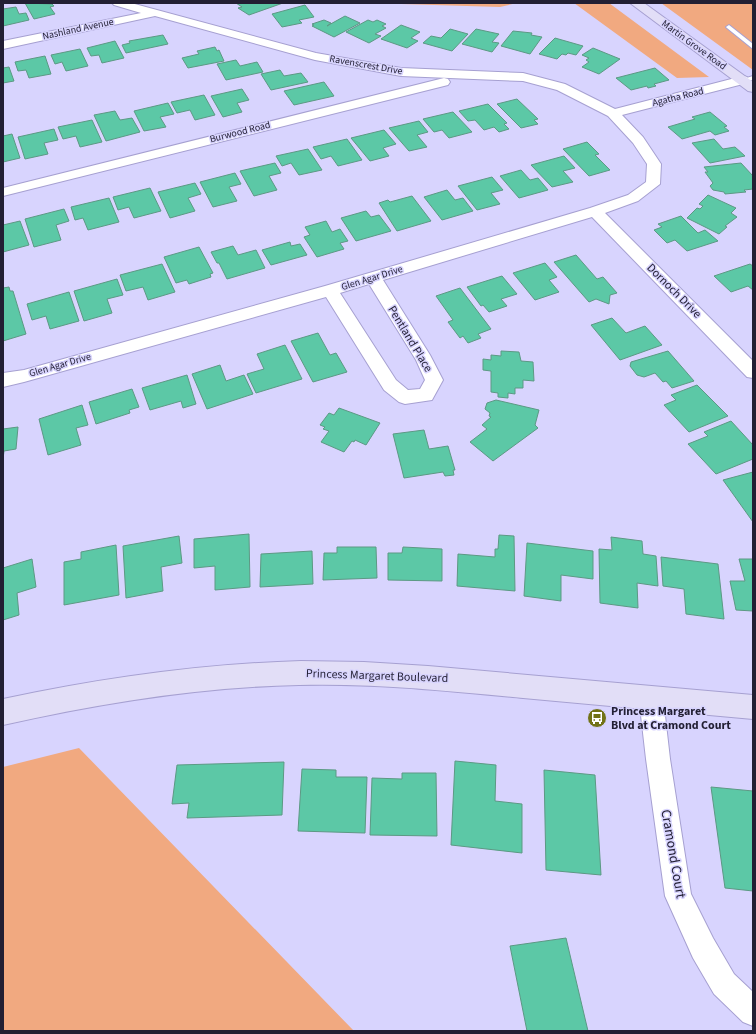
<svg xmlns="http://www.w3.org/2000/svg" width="756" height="1034" viewBox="0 0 756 1034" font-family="'Source Sans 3',sans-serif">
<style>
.green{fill:#f1a980}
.building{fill:#5cc8a6;stroke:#5c9984}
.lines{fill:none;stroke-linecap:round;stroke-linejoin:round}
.lane-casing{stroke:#a6a0d1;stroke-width:2}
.street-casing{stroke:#a6a0d1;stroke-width:2}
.secondary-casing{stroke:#a6a0d1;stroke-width:2}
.lane{fill:#fff;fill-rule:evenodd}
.street{fill:#fff;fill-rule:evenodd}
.secondary{fill:#e2def7;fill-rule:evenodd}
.labels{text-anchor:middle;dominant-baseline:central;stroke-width:3;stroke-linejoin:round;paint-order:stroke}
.far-street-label{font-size:10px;fill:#221f33;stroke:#d8d4fe}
.street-label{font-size:12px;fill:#221f33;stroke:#d8d4fe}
.poi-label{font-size:12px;font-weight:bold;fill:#221f33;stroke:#d8d4fe;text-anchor:start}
.near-street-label{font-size:14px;fill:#221f33;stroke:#d8d4fe}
</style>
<rect width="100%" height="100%" fill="#d8d4fe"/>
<!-- green -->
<path class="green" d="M368 3H517L500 7Z
M574 3H609L709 77 677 78Z
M661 3H753V70Z
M79 748 354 1031H3V767Z"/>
<!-- building -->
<path class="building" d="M25 3 52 4 54 6 50 7 55 14 34 19Z
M236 3H283L249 15 238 8 242 7Z
M305 5 314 17 299 20 302 23 282 27 272 14Z
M16 7 19 14 26 13 29 20 3 26V9Z
M345 16 360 23 334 37 312 26 314 25 312 24 324 20 331 23 327 26Z
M368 20 373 22 377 20 386 24 382 26 386 28 375 34 381 36 369 43 346 32Z
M401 25 420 32 411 38 418 41 407 48 381 39Z
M450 29 468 34 452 51 423 43 431 36 441 38Z
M476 29 499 34 492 42 499 43 492 52 462 44Z
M513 31 532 33 531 35 542 37 530 54 501 46Z
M163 35 168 44 126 53 122 45 130 43 129 41Z
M555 38 583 46 576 55 568 53 566 55 562 54 557 59 539 54Z
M115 41 124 58 102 63 99 55 91 56 87 48Z
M215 47 217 51 219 50 224 61 188 68 182 58 199 54 197 51Z
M593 48 620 59 599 74 582 67 589 62 586 60 589 58 582 55Z
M80 49 88 66 66 71 62 62 55 64 51 55Z
M45 56 51 74 29 78 26 70 18 71 15 62Z
M236 60 240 66 257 62 263 72 226 80 217 64Z
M9 67 14 81 3 83V68Z
M655 68 669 80 654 84 656 86 648 88 647 86 631 90 616 78Z
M280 70 284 76 301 73 308 82 271 90 261 74Z
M324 82 334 96 294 105 284 91Z
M242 89 249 100 237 103 242 112 223 117 211 96Z
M204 95 215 115 195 120 190 110 177 113 171 102Z
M517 99 538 119 534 120 538 124 521 128 497 104Z
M168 103 174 114 160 117 166 127 144 131 134 111Z
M488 104 507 123 504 124 509 129 499 132 494 127 484 130 475 120 468 121 459 111Z
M115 111 120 120 132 118 140 132 106 141 94 115Z
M453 112 472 132 449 138 442 130 434 132 423 119Z
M710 112 727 126 724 127 729 131 715 135 710 131 682 139 668 127 695 119 692 117Z
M92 120 102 142 80 147 76 136 63 139 58 127Z
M419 121 428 132 417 135 427 147 409 151 389 128Z
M54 129 58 140 44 143 48 154 25 159 18 137Z
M384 130 396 144 383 148 389 156 370 161 351 138Z
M12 134 20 158 3 162V136Z
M347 139 362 160 338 166 331 156 321 159 313 147Z
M714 139 723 149 735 147 745 156 710 163 692 143Z
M587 142 599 154 595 155 610 170 589 176 563 149Z
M308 149 322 170 299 175 291 163 282 166 276 156Z
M564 156 575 168 563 171 573 182 552 187 531 165Z
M275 163 281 173 269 176 277 190 254 196 240 171Z
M741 163 753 176V189L744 190 746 192 725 194 724 192 713 190 710 186 713 183 705 172H708L704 167Z
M521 170 530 180 538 178 548 190 519 198 500 176Z
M235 173 241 184 229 187 237 201 213 207 200 182Z
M492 177 503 190 491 193 500 204 477 210 458 186Z
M195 183 201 194 188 198 195 211 170 218 158 192Z
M150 188 161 211 134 218 129 207 118 210 113 197Z
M447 190 455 200 463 198 473 211 442 220 424 197Z
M708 195 736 208 731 213 737 217 725 226 727 227 719 234 687 218 697 208 700 209 703 206 699 204Z
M412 196 431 221 397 231 379 203 388 200 390 202Z
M109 198 119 222 88 230 83 218 75 220 71 207Z
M64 209 69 221 56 225 61 240 34 247 25 219Z
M366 211 371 217 379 215 391 231 356 241 341 218Z
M681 216 698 233 705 230 718 241 687 251 675 240 667 243 654 230 662 227 658 224Z
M20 221 29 245 3 252V225Z
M326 221 332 232 340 229 348 241 340 243 344 249 317 257 304 237 310 235 305 227Z
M290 242 291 246 300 244 307 255 271 265 262 250Z
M233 246 238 255 256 250 265 268 227 279 219 263H217L211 252Z
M199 247 213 273 210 274 211 277 189 284 187 280 176 283 164 257Z
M576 255 597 279 603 277 617 293 610 295 609 304 596 299 589 302 554 262Z
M545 263 557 277 549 280 559 292 535 300 513 273Z
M162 264 175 292 148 300 143 287 126 291 120 275Z
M750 264 753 266V290L748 286 731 292 714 276Z
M502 276 517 294 501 299 507 306 489 312 483 305 481 306 467 287Z
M117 279 123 295 107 299 112 313 84 321 74 291Z
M9 287 10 291H13L26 334 3 341V288Z
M460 288 491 329 478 334 481 338 468 343 463 336 460 338 448 322 453 320 436 296Z
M69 292 79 321 50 329 46 316 32 320 27 304Z
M612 318 626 333 645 326 662 345 620 360 591 325Z
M318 333 330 355 336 353 347 372 313 382 291 341Z
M285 345 302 379 256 393 247 374 264 369 257 354Z
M501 351 519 352 521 361 533 362 534 381 523 380V388H515V394L508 393V398L498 397V393L491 392V371L483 370V359L491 360V355L501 356Z
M668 351 694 381 672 388 666 381 663 382 655 373 644 377 637 375 630 366 631 362Z
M220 365 226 381 244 375 253 394 207 409 192 374Z
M187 375 196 404 183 408 181 401 150 410 142 388Z
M697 385 728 416 689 432 664 405 676 400 671 395Z
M132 389 139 407 129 410 130 413 96 424 89 402Z
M496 400 539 410 535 425 538 428 493 461 470 442 487 429 482 425 491 417 489 416 490 413 485 409 487 403Z
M82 405 88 425 76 428 81 445 48 455 39 419Z
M339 408 380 423 366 445 355 440 354 442 352 441 344 452 321 442 329 431 323 429 325 427 320 425 329 413 334 415Z
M731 421 753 445V459L716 474 688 444 708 436 704 432Z
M18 427 16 449 4 451 3 459V429Z
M424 430 429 449 448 446 455 470H453L454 475 445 476 443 472 404 478 393 434Z
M753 472V522L723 480Z
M249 534 250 587 215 590V566L194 568V539Z
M499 535 514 536 515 591 457 586 458 554 495 557V549H498Z
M179 536 182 563 161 567 163 591 126 598 123 546Z
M611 537 642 541 643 554 656 556 658 586 637 583 638 608 600 603 599 549 612 550Z
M527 543 593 551V579L561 575V601L524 596Z
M116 545 119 595 64 605V562L81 559V552Z
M337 547H376L377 578 323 580 324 553H337Z
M403 547 442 549V581L388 580V553H402Z
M312 551 313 584 260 587 261 554Z
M661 557 718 564 724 619 686 614 684 589 663 586Z
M32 559 36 587 17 593 19 615 3 620V568Z
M739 559H753V611L736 610 730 581H745Z
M455 761 496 765 495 801 522 804V853L451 845Z
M284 762 282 815 187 818 189 803 172 804 177 765Z
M302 769 336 770V777H367L365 833 298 831Z
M544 770 595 775 601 875 546 870Z
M402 773H436L437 836 370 835 372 778 402 779Z
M711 787 753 791V891L725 888Z
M566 938 588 1031H527L510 946Z"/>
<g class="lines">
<!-- lane casing -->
<g class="lane-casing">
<path id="lane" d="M729 25 753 44V49L727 28 726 27Z
M753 76V80L743 82 740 80Z"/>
</g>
<!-- street casing -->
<g class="street-casing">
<path id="street" d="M112 3H131L316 53 401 68 523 73 565 84 615 109 743 76 747 77 749 80 747 83 622 115 643 137 661 164 660 184 638 201 605 213 753 361V378L747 377 592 217 383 280 430 355 443 380 432 400 405 404 399 402 384 390 326 297 24 382 3 387V373L24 370 325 286 590 208 628 195 646 182 647 164 633 143 608 116 557 90 523 81 401 76 315 60 155 16 3 49V41L141 13 114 5ZM369 284 416 360 425 380 420 389 408 390 396 380 340 293Z
M444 78 448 79 450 82 448 85 3 196V188Z
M651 687 659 690 663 698 670 759 691 894 713 938 734 974 753 992V1026L743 1022 714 994 693 958 665 896 646 759 639 698 643 690Z"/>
</g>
<!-- secondary casing -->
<g class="secondary-casing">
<path id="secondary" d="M630 3H644L753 82V92L748 91Z
M301 661 364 662 428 666 753 695V719C676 712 599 705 523 698 449 691 374 683 299 685 199 687 101 703 3 725V699C102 678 200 664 301 661Z"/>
</g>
<!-- lane -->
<use href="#lane" class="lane"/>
<!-- street -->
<use href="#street" class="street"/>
<!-- secondary -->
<use href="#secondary" class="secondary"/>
</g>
<!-- icons -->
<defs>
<g id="bus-disc" transform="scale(1)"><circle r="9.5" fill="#717216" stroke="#d8d4fe"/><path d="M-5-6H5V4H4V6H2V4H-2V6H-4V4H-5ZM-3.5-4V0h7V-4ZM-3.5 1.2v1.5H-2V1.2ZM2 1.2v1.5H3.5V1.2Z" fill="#fff"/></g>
</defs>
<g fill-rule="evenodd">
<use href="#bus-disc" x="597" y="718"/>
</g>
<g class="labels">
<!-- far-street labels -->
<g class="far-street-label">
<text transform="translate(78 29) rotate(-12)">Nashland Avenue</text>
<text transform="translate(694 45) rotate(36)">Martin Grove Road</text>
<text transform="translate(366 65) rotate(10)">Ravenscrest Drive</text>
<text transform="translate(678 97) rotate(-14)">Agatha Road</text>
<text transform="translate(240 132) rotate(-14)">Burwood Road</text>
<text transform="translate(372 278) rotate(-17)">Glen Agar Drive</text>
<text transform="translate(60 365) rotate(-16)">Glen Agar Drive</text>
</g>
<!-- street labels -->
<g class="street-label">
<text transform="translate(674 291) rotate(45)">Dornoch Drive</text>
<text transform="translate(410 339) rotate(59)">Pentland Place</text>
<text transform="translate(377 676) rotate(2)">Princess Margaret Boulevard</text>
</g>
<!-- poi labels -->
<g class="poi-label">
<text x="611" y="711">Princess Margaret<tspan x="611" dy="14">Blvd at Cramond Court</tspan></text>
</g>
<!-- near-street labels -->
<g class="near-street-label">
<text transform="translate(673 854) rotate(80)">Cramond Court</text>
</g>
</g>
<!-- border -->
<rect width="756" height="1034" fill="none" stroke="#221f33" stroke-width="8"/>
</svg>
